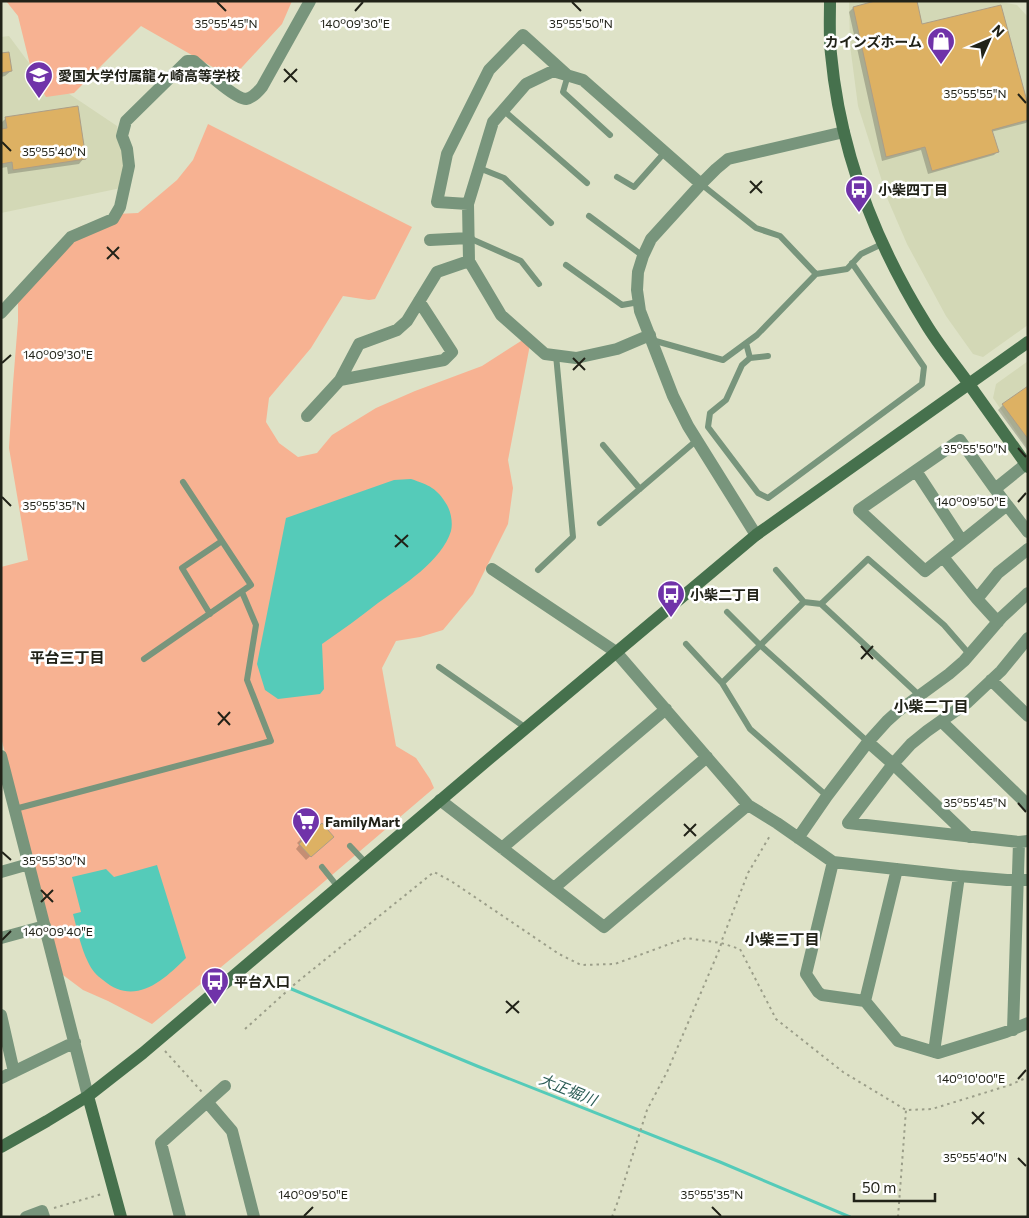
<svg xmlns="http://www.w3.org/2000/svg" width="1029" height="1218" viewBox="0 0 1029 1218" font-family="Commissioner,'Noto Sans JP',sans-serif">
<style>
.built{fill:#d3d8b6}
.green{fill:#f7b292}
.water{fill:#55cbb9}
.shadow{fill:#0003}
.lines{fill:none;stroke-linecap:round;stroke-linejoin:round}
.stream{stroke:#55cbb9;stroke-width:3}
.building{fill:#ddb163;stroke:#ac9e87}
.path{stroke:#9b9e89;stroke-width:2;stroke-dasharray:2.5 4;stroke-linecap:butt}
.lane{stroke:#78957c;stroke-width:6}
.street{stroke:#78957c;stroke-width:12}
.secondary{stroke:#46714d;stroke-width:12}
.ticks{fill:none;stroke:#212218;stroke-width:2}
.labels{text-anchor:middle;dominant-baseline:central;stroke-width:5;stroke-linejoin:round;paint-order:stroke}
.poi-label{font-size:14px;font-weight:bold;fill:#212218;stroke:#fff;text-anchor:start}
.neighbourhood-label{font-size:15px;font-weight:bold;fill:#212218;stroke:#fff}
.water-label{font-size:15px;font-style:italic;fill:#2b5c55;stroke:#fff}
.ticks-label{font-size:12px;text-anchor:middle;fill:#212218;stroke:#fff;stroke-width:5;stroke-linejoin:round;paint-order:stroke}
</style>
<rect width="100%" height="100%" fill="#dee2c7"/>
<!-- built -->
<path class="built" d="M849 1H996L1017 5 1028 17V325L983 357 973 354 946 316 907 244 888 200 858 106 850 45Z
M9 36 35 71 117 126 120 143 126 157 121 188 1 213V37Z
M1028 361V449L993 398 996 384Z"/>
<!-- green -->
<path class="green" d="M6 1H292L282 24 232 78 141 26 74 93 46 97 32 73 18 16Z
M208 124 412 227 375 299 369 300 343 296 311 348 269 398 266 422 279 443 298 457 317 453 332 435 376 408 415 391 482 366 532 334 508 460 513 488 508 524 473 594 443 630 420 637 396 641 382 668 396 746 416 758 430 779 434 788 312 892 152 1024 108 1001 83 990 59 972 1 737V567L28 560 9 448 13 384 18 321V291L79 227 116 214 138 213 177 180 193 160Z"/>
<!-- water -->
<path class="water" d="M411 479C429 485 437 488 447 505 451 512 453 523 451 531 442 561 402 586 378 603 360 617 341 631 322 644L324 689 320 694 278 699 265 690 257 664 286 518 394 480Z
M157 865 186 958C163 981 134 1007 103 980 97 976 91 969 88 962 81 948 77 929 73 914L81 912 72 877 106 869 114 877Z"/>
<!-- shadow -->
<path class="shadow" d="M853 8 921 25 1028 110V121L1026 123 991 132 997 152 994 155 928 174 921 150 882 161 849 12Z
M1 55 11 71 5 76 1 77Z
M6 118 84 158 79 164 8 174 7 167 1 168V123Z
M1028 387V451L998 410 1003 405Z
M307 833 310 836 332 837 306 860 296 849 299 845 297 843Z"/>
<g class="lines">
<!-- stream -->
<path class="stream" d="M277 983 477 1066 720 1162 850 1217"/>
</g>
<!-- building -->
<path class="building" d="M875 1H917L922 24 1001 5 1028 105V120L992 130 999 152 932 171 925 147 886 157 853 7Z
M9 52 12 71 1 73V53Z
M78 106 86 159 13 170 12 162 1 164V129L7 128 5 117Z
M1028 386V439L1002 404Z
M322 823 334 837 311 857 299 844 302 841 300 838 308 831 310 834Z"/>
<g class="lines">
<!-- path -->
<path class="path" d="M245 1029 296 983 434 872 451 881 559 954 581 965 615 964 686 938 721 943 740 949 776 1019 843 1072 906 1110 932 1109 1010 1085 1028 1077
M165 1051 202 1092
M54 1208 102 1194
M612 1217 618 1201 647 1110 667 1072 720 948 722 940 748 873 771 834
M898 1217 906 1110"/>
<!-- lane -->
<path class="lane" d="M568 75 563 92 610 135
M503 110 587 183
M479 168 504 178 551 223
M617 177 634 187 665 152
M701 184 756 228 780 236 816 274
M589 216 643 256
M469 238 521 261 539 284
M566 265 622 305 639 302
M652 340 723 360 757 335 816 274 847 269 861 254 882 244
M746 343 750 358 742 365 726 400 710 413 708 427 758 493 768 498 922 384 924 367 852 263
M750 358 768 356
M603 445 640 489
M600 523 697 440
M538 570 573 537 556 355
M776 570 804 602
M821 604 920 696
M727 612 760 645 868 742
M210 614 182 568 222 541
M686 644 722 683 804 602 821 604 868 559 944 625 970 655
M144 659 251 585 183 482
M439 667 526 728
M722 683 750 729 827 796
M15 809 271 741 247 680 256 625 242 592
M350 846 366 863
M322 867 338 887"/>
<!-- street -->
<path class="street" d="M468 204 437 202 447 154 489 70 523 35 566 74
M430 240 469 238
M1 313 71 237 113 219 120 207 129 166 127 149 122 136 126 121 187 61H194C203 69 235 99 246 99 252 98 258 92 262 87L310 1
M650 335 617 349 576 358 545 354 501 315 469 261 468 204 493 122 526 84 553 71 583 80 701 184
M340 380 444 360 452 352 419 301
M307 416 340 380 359 344 397 330 407 321 437 272 469 261
M916 471 962 541
M995 489 1007 505 925 571 859 510 960 440 995 489 1026 464
M1007 505 1028 532
M756 535 688 426 673 396 640 311 637 290 638 272 643 256 651 239 701 184 716 169 728 159 844 132
M943 557 977 599 998 573 1028 549
M492 569 616 652 748 805 777 823 833 862 959 876 1007 880H1028
M977 599 998 622
M1028 638 1001 671 968 702 927 731 911 744 893 764 848 823 1019 842 1028 841
M991 680 1028 716
M941 721 1028 805
M868 742 893 764 969 837
M1 756 88 1096
M440 800 604 927 748 805
M798 838 827 796 868 742 887 721 897 712 949 674 964 661 1002 617 1028 593
M502 848 666 709
M833 862 806 974 818 992 822 995 865 1001 898 1041 938 1053 1006 1032 1028 1023
M1 872 29 864
M554 888 707 757
M1 938 45 926
M865 1001 897 869
M1 1015 14 1072
M1013 1030 1019 842
M934 1052 959 876
M1 1078 75 1042
M208 1103 232 1131 254 1217
M26 1217 42 1211 44 1217
M180 1217 161 1143 225 1086"/>
<!-- secondary -->
<path class="secondary" d="M830 1C830 19 829 37 831 54 840 151 875 242 926 324 938 344 953 362 966 380 987 409 1007 438 1028 467
M88 1096 121 1217
M1 1147 47 1121 88 1096 143 1053 489 759 756 535 1028 342"/>
</g>
<!-- ticks -->
<path class="ticks" d="M217 2 226 11M572 2 581 11M355 11 363 2M284 69 297 82M284 82 297 69M1018 94 1026 103M2 142 11 151M750 181 762 193M750 193 762 181M107 247 119 259M107 259 119 247M573 358 585 370M2 363 11 355M573 370 585 358M1018 448 1026 457M2 497 11 506M1018 502 1026 493M395 535 408 547M395 547 408 535M861 646 873 659M861 659 873 646M218 712 230 725M218 725 230 712M1018 803 1026 812M684 824 696 836M684 836 696 824M2 852 11 860M41 890 53 902M41 902 53 890M2 940 11 931M506 1001 519 1013M506 1013 519 1001M1018 1079 1026 1070M972 1112 984 1124M972 1124 984 1112M1018 1158 1026 1166M712 1207 721 1216M304 1216 313 1207"/>
<!-- icons -->
<defs>
<g id="shop-pin" transform="scale(1.4375)"><path d="M0 17L-7.5 6A9.5 9.5 0 1 1 7.5 6Z" fill="#7033a9" stroke="#fff"/><path d="M-5-2.5h2.3a2.7 3.5 0 0 1 5.4 0H5L5.5 6h-11ZM-1.5-2.5h3a1.5 2.3 0 0 0-3 0Z" fill="#fff"/></g>
<g id="school-pin" transform="scale(1.4375)"><path d="M0 17L-7.5 6A9.5 9.5 0 1 1 7.5 6Z" fill="#7033a9" stroke="#fff"/><path d="M0-5L7-2L0 1L-7-2ZM-4 1L0 2.5L4 1V4Q0 6-4 4Z" fill="#fff"/></g>
<g id="bus-pin" transform="scale(1.4375)"><path d="M0 17L-7.5 6A9.5 9.5 0 1 1 7.5 6Z" fill="#7033a9" stroke="#fff"/><path d="M-5-6H5V4H4V6H2V4H-2V6H-4V4H-5ZM-3.5-4V0h7V-4ZM-3.5 1.2v1.5H-2V1.2ZM2 1.2v1.5H3.5V1.2Z" fill="#fff"/></g>
<g id="supermarket-pin" transform="scale(1.4375)"><path d="M0 17L-7.5 6A9.5 9.5 0 1 1 7.5 6Z" fill="#7033a9" stroke="#fff"/><path d="M-6-5.5h2.5l.6 2H6L4.5 2H-2.5L-4.4-4H-6ZM-1.5 3.2a1.3 1.3 0 1 0 .1 0ZM3 3.2a1.3 1.3 0 1 0 .1 0Z" fill="#fff"/></g>
</defs>
<g fill-rule="evenodd">
<use href="#shop-pin" x="941" y="41"/>
<use href="#school-pin" x="39" y="75"/>
<use href="#bus-pin" x="859" y="189"/>
<use href="#bus-pin" x="671" y="594"/>
<use href="#supermarket-pin" x="306" y="821"/>
<use href="#bus-pin" x="215" y="981"/>
</g>
<g class="labels">
<!-- poi labels -->
<g class="poi-label">
<text x="922" y="41" text-anchor="end">カインズホーム</text>
<text x="58" y="75">愛国大学付属龍ヶ崎高等学校</text>
<text x="878" y="189">小柴四丁目</text>
<text x="690" y="594">小柴二丁目</text>
<text x="325" y="821">FamilyMart</text>
<text x="234" y="981">平台入口</text>
</g>
<!-- neighbourhood labels -->
<g class="neighbourhood-label">
<text x="67" y="657">平台三丁目</text>
<text x="931" y="706">小柴二丁目</text>
<text x="782" y="939">小柴三丁目</text>
</g>
<!-- water labels -->
<g class="water-label">
<text transform="translate(568 1089) rotate(22)">大正堀川</text>
</g>
</g>
<g class="ticks-label">
<text x="226" y="28">35°55'45"N</text>
<text x="355" y="28">140°09'30"E</text>
<text x="581" y="28">35°55'50"N</text>
<text x="975" y="98">35°55'55"N</text>
<text x="54" y="156">35°55'40"N</text>
<text x="58" y="359">140°09'30"E</text>
<text x="975" y="453">35°55'50"N</text>
<text x="971" y="506">140°09'50"E</text>
<text x="54" y="510">35°55'35"N</text>
<text x="975" y="807">35°55'45"N</text>
<text x="54" y="865">35°55'30"N</text>
<text x="58" y="936">140°09'40"E</text>
<text x="971" y="1083">140°10'00"E</text>
<text x="975" y="1162">35°55'40"N</text>
<text x="313" y="1199">140°09'50"E</text>
<text x="712" y="1199">35°55'35"N</text>
</g>
<!-- border -->
<rect width="1029" height="1218" fill="none" stroke="#212218" stroke-width="5"/>
<!-- north arrow -->
<g transform="translate(989 40) rotate(45)" stroke="#ffffff" stroke-width="4" paint-order="stroke">
<path d="M0-4L9 19L0 12L-9 19Z" fill="#212218"/>
<text y="-8" font-size="14" font-weight="bold" text-anchor="middle" fill="#212218">N</text>
</g>
<!-- scale -->
<path d="M854 1193v8h81v-8" fill="none" stroke="#212218" stroke-width="2.5"/>
<text x="862" y="1193" font-size="15" fill="#212218" stroke="#ffffff" stroke-width="4" paint-order="stroke">50 m</text>
</svg>
